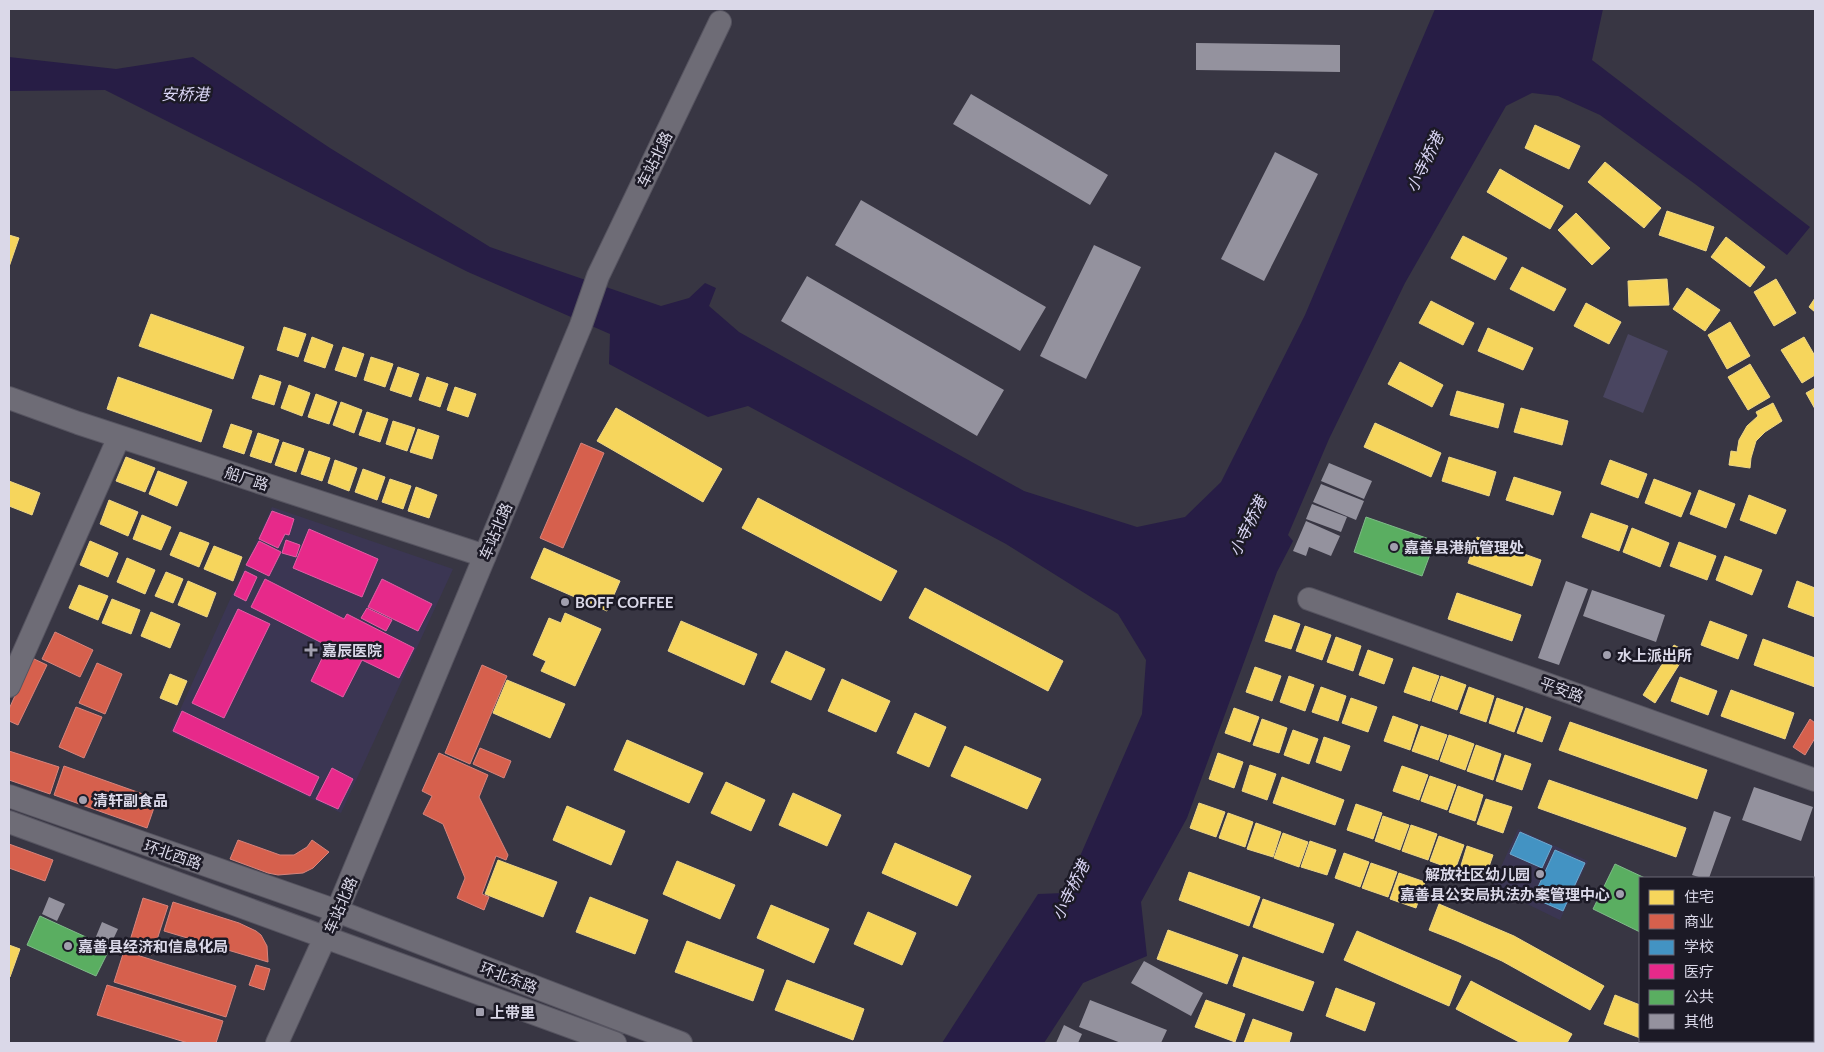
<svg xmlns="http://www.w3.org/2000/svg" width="1824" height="1052" viewBox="0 0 1824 1052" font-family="Lato,'Noto Sans SC',sans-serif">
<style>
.built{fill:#3b3653}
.green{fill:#494560}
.water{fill:#271d45}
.homes{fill:#f6d55c;stroke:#eed686}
.shops{fill:#d6604d;stroke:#d7847c}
.schools{fill:#4393c3;stroke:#70a8ce}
.health{fill:#e7298a;stroke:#e35ea6}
.public{fill:#5aae61;stroke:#80bb8a}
.building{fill:#94929e}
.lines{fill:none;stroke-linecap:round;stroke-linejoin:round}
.minor-casing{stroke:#565460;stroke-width:24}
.minor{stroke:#6e6c76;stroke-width:22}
.poi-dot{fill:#a19fae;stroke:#1c1a26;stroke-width:2}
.labels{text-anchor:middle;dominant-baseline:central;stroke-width:5;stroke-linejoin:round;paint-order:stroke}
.street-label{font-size:15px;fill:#dad8e8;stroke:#1c1a26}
.poi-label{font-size:15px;font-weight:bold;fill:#dad8e8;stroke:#1c1a26;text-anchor:start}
.water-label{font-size:16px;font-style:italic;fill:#dbd7f6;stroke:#1c1a26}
</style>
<rect width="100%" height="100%" fill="#383643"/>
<!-- built -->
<path class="built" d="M272 507 453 569 341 813 170 732Z
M1518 829 1588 861 1560 920 1492 887Z"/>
<!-- green -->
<path class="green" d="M1628 334 1668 351 1643 413 1603 397Z"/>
<!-- water -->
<path class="water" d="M1435 9H1603L1592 60 1810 227 1787 255 1695 184 1600 115 1558 96 1532 93 1506 106 1405 283 1329 439 1288 535 1293 541 1277 572 1187 818 1141 902 1147 956 1083 983 1044 1043H942L1038 894 1064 893 1142 714 1146 660 1118 614 1006 544 748 406 708 417 609 364 610 334 468 272 105 90 9 91V57L116 69 193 57 330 148 490 247 661 306 689 298 705 283 716 288 709 306 739 332 1024 491 1137 527 1185 517 1221 482 1305 315Z"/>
<!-- homes -->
<path class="homes" d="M1535 125 1580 146 1569 169 1525 148Z
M1605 162 1661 208 1644 228 1588 182Z
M1500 169 1563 206 1550 229 1487 192Z
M1667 211 1714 227 1706 251 1659 235Z
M1576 213 1610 248 1592 265 1558 230Z
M9 235 19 238 9 267Z
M1463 236 1507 258 1495 280 1451 258Z
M1726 237 1765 267 1750 287 1711 257Z
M1522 267 1566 289 1554 311 1510 289Z
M1667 279 1669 305 1629 306 1628 281Z
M1776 279 1796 313 1774 326 1754 292Z
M1687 288 1720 310 1705 331 1673 309Z
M1815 298V312L1809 307Z
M1431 301 1474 323 1463 345 1419 323Z
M1586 303 1621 322 1609 344 1574 326Z
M151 314 244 347 233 379 139 346Z
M1730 322 1750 356 1727 369 1708 335Z
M284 327 306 334 298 357 277 350Z
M1488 328 1533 348 1523 370 1478 351Z
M312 337 333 345 325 368 304 361Z
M1804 337 1815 356V375L1802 383 1781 350Z
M343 347 364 354 356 377 335 370Z
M371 357 393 364 385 387 364 380Z
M1400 362 1443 385 1432 407 1388 384Z
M1750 364 1770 397 1748 410 1728 377Z
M398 367 419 374 411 397 390 390Z
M260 375 281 382 274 405 252 398Z
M118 377 212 410 201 442 107 409Z
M427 377 448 384 440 407 419 400Z
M289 385 310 393 302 416 281 408Z
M455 387 476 394 468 417 447 410Z
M1815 388V409L1806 393Z
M1457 391 1504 404 1498 428 1450 415Z
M316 394 337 402 329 424 308 417Z
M341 402 362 410 354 433 333 425Z
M1773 403 1782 421 1765 432 1756 441 1751 458 1750 468 1729 465 1731 451 1737 452 1739 440 1747 426 1758 416 1756 412Z
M616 408 722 469 703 502 597 441Z
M1521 408 1568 421 1562 445 1514 432Z
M367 412 388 419 380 442 359 435Z
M393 421 415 428 407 451 386 444Z
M1375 423 1441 453 1431 477 1364 447Z
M231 424 252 431 244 454 223 447Z
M418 429 439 436 432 459 410 452Z
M258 433 279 440 271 463 250 456Z
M283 442 304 449 296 472 275 465Z
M309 451 330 458 322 481 301 474Z
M126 457 155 468 145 492 116 481Z
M1449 457 1496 472 1489 496 1442 481Z
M335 460 357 468 349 491 328 483Z
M1610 460 1647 474 1638 498 1601 484Z
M363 469 385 477 377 500 355 492Z
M158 471 187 482 177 506 149 494Z
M1514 477 1561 492 1553 515 1506 500Z
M390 479 411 486 403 509 382 502Z
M1654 479 1691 493 1681 517 1645 503Z
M9 481 40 493 32 515 9 506Z
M416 487 437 495 429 518 408 511Z
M1699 490 1735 504 1726 528 1690 514Z
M1749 495 1786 510 1776 534 1740 520Z
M758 498 897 571 881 601 742 528Z
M109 500 138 512 128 536 100 524Z
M1591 513 1628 526 1619 551 1582 537Z
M142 515 171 527 161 550 133 539Z
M1632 528 1669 543 1660 567 1623 552Z
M180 532 209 543 199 567 170 555Z
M1477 537 1541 560 1532 586 1468 563Z
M90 541 118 553 108 577 80 565Z
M1679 542 1716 556 1707 580 1670 566Z
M214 546 242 557 233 581 204 569Z
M544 548 620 581 607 611 531 578Z
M1725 556 1762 570 1752 595 1716 580Z
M127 558 155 570 145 594 117 582Z
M166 572 183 579 173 603 155 596Z
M188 581 216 593 207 617 178 605Z
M1797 581 1815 588V617L1788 607Z
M79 585 108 596 98 620 69 608Z
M925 588 1063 661 1048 691 909 618Z
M1457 593 1521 615 1512 641 1448 619Z
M112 599 140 610 131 634 102 623Z
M151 612 180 624 170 648 141 636Z
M565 613 601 629 575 686 541 671 546 661 533 655 549 618 561 623Z
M1274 615 1300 624 1291 649 1265 641Z
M681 621 757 654 744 685 668 651Z
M1710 621 1747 635 1738 659 1701 645Z
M1305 626 1331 635 1322 660 1296 651Z
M1336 637 1361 646 1353 671 1327 662Z
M1763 639 1815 658V687L1754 665Z
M1674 645 1687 652 1655 703 1643 695Z
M1368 650 1393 659 1384 684 1359 675Z
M786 651 825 669 811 700 771 682Z
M1255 667 1281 676 1272 701 1246 692Z
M1413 667 1439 676 1430 701 1404 692Z
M170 674 187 681 177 705 160 698Z
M1289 676 1314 685 1305 711 1280 702Z
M1441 676 1466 685 1457 710 1432 701Z
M1680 677 1717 691 1708 715 1671 701Z
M842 679 890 701 876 732 828 711Z
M507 680 565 704 550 738 493 713Z
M1321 687 1346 696 1338 721 1312 712Z
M1469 687 1494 696 1486 722 1460 713Z
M1731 690 1794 713 1785 739 1721 716Z
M1351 698 1377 707 1368 732 1342 723Z
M1497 698 1523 707 1514 732 1489 723Z
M1234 708 1259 717 1250 742 1225 733Z
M1526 708 1551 717 1542 742 1517 733Z
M915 713 946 727 929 767 897 753Z
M1393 716 1418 725 1410 750 1384 741Z
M1262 719 1287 728 1279 753 1253 745Z
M1570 722 1707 770 1697 799 1559 750Z
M1421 726 1447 735 1438 760 1412 751Z
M1293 730 1318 739 1309 764 1284 755Z
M1449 735 1474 744 1465 770 1440 761Z
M1324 737 1350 746 1341 771 1316 762Z
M627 740 703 773 689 803 614 770Z
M1476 745 1501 754 1493 780 1467 771Z
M965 746 1041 779 1027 809 951 776Z
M1218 753 1243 762 1234 788 1209 779Z
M1505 755 1531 764 1522 790 1496 781Z
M1250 765 1276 774 1267 800 1242 791Z
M1402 766 1428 775 1419 800 1393 791Z
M1430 776 1456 785 1447 810 1421 801Z
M1282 777 1344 800 1335 825 1273 803Z
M1549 780 1686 828 1676 857 1538 808Z
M726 782 765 800 751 831 711 813Z
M1458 786 1483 795 1475 821 1449 812Z
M793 793 841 815 827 846 779 825Z
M1486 799 1512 807 1503 833 1477 824Z
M1199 803 1225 812 1216 837 1190 828Z
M1356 804 1382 813 1373 839 1347 830Z
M567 806 625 831 611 865 553 840Z
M1228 813 1253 822 1245 847 1219 838Z
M1383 816 1409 825 1400 850 1375 841Z
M1256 823 1281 832 1273 857 1247 849Z
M1411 825 1437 834 1428 860 1402 851Z
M1283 833 1308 842 1299 867 1274 858Z
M1439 836 1464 845 1455 870 1430 861Z
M1310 841 1336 850 1327 875 1301 867Z
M895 843 971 876 957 906 882 873Z
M1467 846 1493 855 1484 881 1459 872Z
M1344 853 1369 862 1360 887 1335 878Z
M498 860 557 882 543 917 485 894Z
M677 861 735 885 720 919 663 894Z
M1371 863 1397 872 1388 897 1362 888Z
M1189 872 1260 897 1249 926 1179 900Z
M1399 873 1425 882 1416 908 1390 899Z
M590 897 648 920 635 954 576 932Z
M1263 899 1334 924 1323 953 1253 927Z
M1439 904 1514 936 1604 986 1590 1010 1502 961 1457 941 1429 930Z
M771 905 829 929 814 963 757 938Z
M868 912 916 933 902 965 854 944Z
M1168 930 1238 955 1227 984 1157 959Z
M1357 931 1461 976 1449 1006 1344 960Z
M687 941 764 970 753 1001 675 972Z
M9 945 20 949 10 977H9Z
M1243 957 1314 982 1303 1011 1233 986Z
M787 980 864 1009 853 1040 775 1010Z
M1471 981 1572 1034 1567 1043H1521L1456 1009Z
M1336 988 1375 1003 1365 1031 1326 1016Z
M1615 995 1640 1005V1038L1604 1024Z
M1206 1000 1245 1014 1235 1042 1195 1027Z
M1253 1019 1292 1033 1289 1043H1244Z
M1648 1041H1733L1740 1043H1655Z"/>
<!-- shops -->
<path class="shops" d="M581 443 604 453 563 548 540 538Z
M55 632 93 650 80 677 42 659Z
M32 658 47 665 18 725 9 721V709Z
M97 663 122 674 105 714 79 703Z
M482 665 507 676 470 764 445 753Z
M76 707 102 717 84 758 59 747Z
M1810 719 1815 723V738L1805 755 1793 747Z
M480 748 511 761 504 778 473 764Z
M9 751 59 767 50 794 9 780Z
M439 753 488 775 479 797 508 855 506 860 496 856 482 894 489 897 484 910 457 898 465 878 443 824 423 814 432 796 422 791Z
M64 766 157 799 147 828 54 795Z
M238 840 280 855H294L307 847 312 840 329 852 313 868 303 873 278 875 268 873 230 859Z
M9 844 53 860 45 881 9 868Z
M143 898 168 906 152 955 128 947Z
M173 902 239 923 256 931 261 935 267 946 268 962 164 931Z
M124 951 236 986 226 1017 114 982Z
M256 965 270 969 264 990 249 985Z
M1815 983V1026L1813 1025V988Z
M107 985 223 1021 216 1043H188L97 1015Z"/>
<!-- schools -->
<path class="schools" d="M1520 832 1552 846 1542 868 1510 854Z
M1555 850 1585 863 1563 911 1533 898Z"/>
<!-- health -->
<path class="health" d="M272 511 294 519 289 535 285 534 278 548 259 539Z
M309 529 378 559 362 597 293 568Z
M286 540 300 545 296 557 282 553Z
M259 541 281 552 269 576 246 565Z
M245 571 257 577 246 601 234 595Z
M265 579 344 619 347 614 414 648 399 678 362 660 343 697 311 681 328 646 251 607Z
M382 579 432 604 418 631 368 607Z
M367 608 392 620 386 631 361 618Z
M238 609 270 624 224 718 192 703Z
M182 711 319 777 310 796 173 731Z
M332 768 353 779 338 809 316 799Z"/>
<!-- public -->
<path class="public" d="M1366 517 1435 541 1422 576 1354 552Z
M1615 864 1645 878H1640V932L1593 909Z
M40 916 110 948 96 976 27 945Z"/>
<!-- building -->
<path class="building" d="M1196 43 1340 45V72L1196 70Z
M971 94 1108 175 1090 205 953 124Z
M1275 152 1318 174 1264 281 1221 259Z
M861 200 1046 307 1020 351 835 245Z
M1094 245 1141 267 1086 379 1040 356Z
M807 276 1004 390 977 436 781 321Z
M1329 463 1372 481 1364 499 1321 481Z
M1321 484 1364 501 1356 520 1313 502Z
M1312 504 1347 517 1341 532 1306 519Z
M1306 521 1340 536 1331 556 1309 547 1306 556 1293 551Z
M1566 581 1588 589 1559 665 1538 658Z
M1592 590 1665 615 1656 642 1583 616Z
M1754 787 1813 807 1801 841 1742 820Z
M1714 811 1731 817 1709 878H1702L1692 875Z
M49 897 65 904 57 921 42 914Z
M102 922 118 929 110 946 95 939Z
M1144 961 1203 993 1191 1016 1131 983Z
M1090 1000 1167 1030 1161 1043H1121L1079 1027Z
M1064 1025 1082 1034 1078 1043H1056Z"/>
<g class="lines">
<!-- minor casing -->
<g class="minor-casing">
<path id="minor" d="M9 398 78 423 485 556
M1309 599 1815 780
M9 686 119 437
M9 796 337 911 681 1043
M9 822 615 1043
M277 1043 337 911 581 325 598 276 720 22"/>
</g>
<!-- minor -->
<use href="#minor" class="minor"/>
</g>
<!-- markers -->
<g class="poi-dot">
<circle cx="1394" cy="547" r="5"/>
<circle cx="565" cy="602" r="5"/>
<path d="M308.5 642.5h5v5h5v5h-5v5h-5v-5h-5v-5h5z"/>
<circle cx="1607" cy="655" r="5"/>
<circle cx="83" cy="800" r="5"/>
<circle cx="1540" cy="874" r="5"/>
<circle cx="1620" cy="894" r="5"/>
<circle cx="68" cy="946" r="5"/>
<rect x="475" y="1007" width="10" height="10" rx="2.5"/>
</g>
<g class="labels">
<!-- street labels -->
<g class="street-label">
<text transform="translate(654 159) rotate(-64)">车站北路</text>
<text transform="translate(247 478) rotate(18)">船厂路</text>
<text transform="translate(495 531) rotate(-67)">车站北路</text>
<text transform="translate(1562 689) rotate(20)">平安路</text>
<text transform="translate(173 854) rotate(19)">环北西路</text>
<text transform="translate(340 905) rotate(-67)">车站北路</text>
<text transform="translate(509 977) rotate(21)">环北东路</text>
</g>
<!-- poi labels -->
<g class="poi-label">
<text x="1404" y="547">嘉善县港航管理处</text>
<text x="575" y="602">BOFF COFFEE</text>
<text x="322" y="650">嘉辰医院</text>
<text x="1617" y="655">水上派出所</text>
<text x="93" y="800">清轩副食品</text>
<text x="1530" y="874" text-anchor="end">解放社区幼儿园</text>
<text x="1610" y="894" text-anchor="end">嘉善县公安局执法办案管理中心</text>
<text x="78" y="946">嘉善县经济和信息化局</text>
<text x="490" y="1012">上带里</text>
</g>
<!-- water labels -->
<g class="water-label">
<text x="185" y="93">安桥港</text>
<text transform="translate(1424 162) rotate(-64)">小寺桥港</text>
<text transform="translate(1247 526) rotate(-64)">小寺桥港</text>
<text transform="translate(1070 890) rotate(-64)">小寺桥港</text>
</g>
</g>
<!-- border -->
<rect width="1824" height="1052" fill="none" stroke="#dad8e8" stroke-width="20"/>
<!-- legend -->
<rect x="1639" y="877" width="175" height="165" fill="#1c1a26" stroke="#686674"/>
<rect x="1649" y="890" width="25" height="15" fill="#f6d55c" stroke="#686674"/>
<text x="1684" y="902" font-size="15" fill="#dad8e8">住宅</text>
<rect x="1649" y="914" width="25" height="15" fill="#d6604d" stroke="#686674"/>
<text x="1684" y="927" font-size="15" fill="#dad8e8">商业</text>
<rect x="1649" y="940" width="25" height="15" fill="#4393c3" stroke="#686674"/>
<text x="1684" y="952" font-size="15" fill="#dad8e8">学校</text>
<rect x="1649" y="964" width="25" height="15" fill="#e7298a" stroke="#686674"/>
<text x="1684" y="977" font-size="15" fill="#dad8e8">医疗</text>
<rect x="1649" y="990" width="25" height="15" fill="#5aae61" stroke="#686674"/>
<text x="1684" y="1002" font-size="15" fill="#dad8e8">公共</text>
<rect x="1649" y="1014" width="25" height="15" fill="#94929e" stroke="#686674"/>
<text x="1684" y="1027" font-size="15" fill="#dad8e8">其他</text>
</svg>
